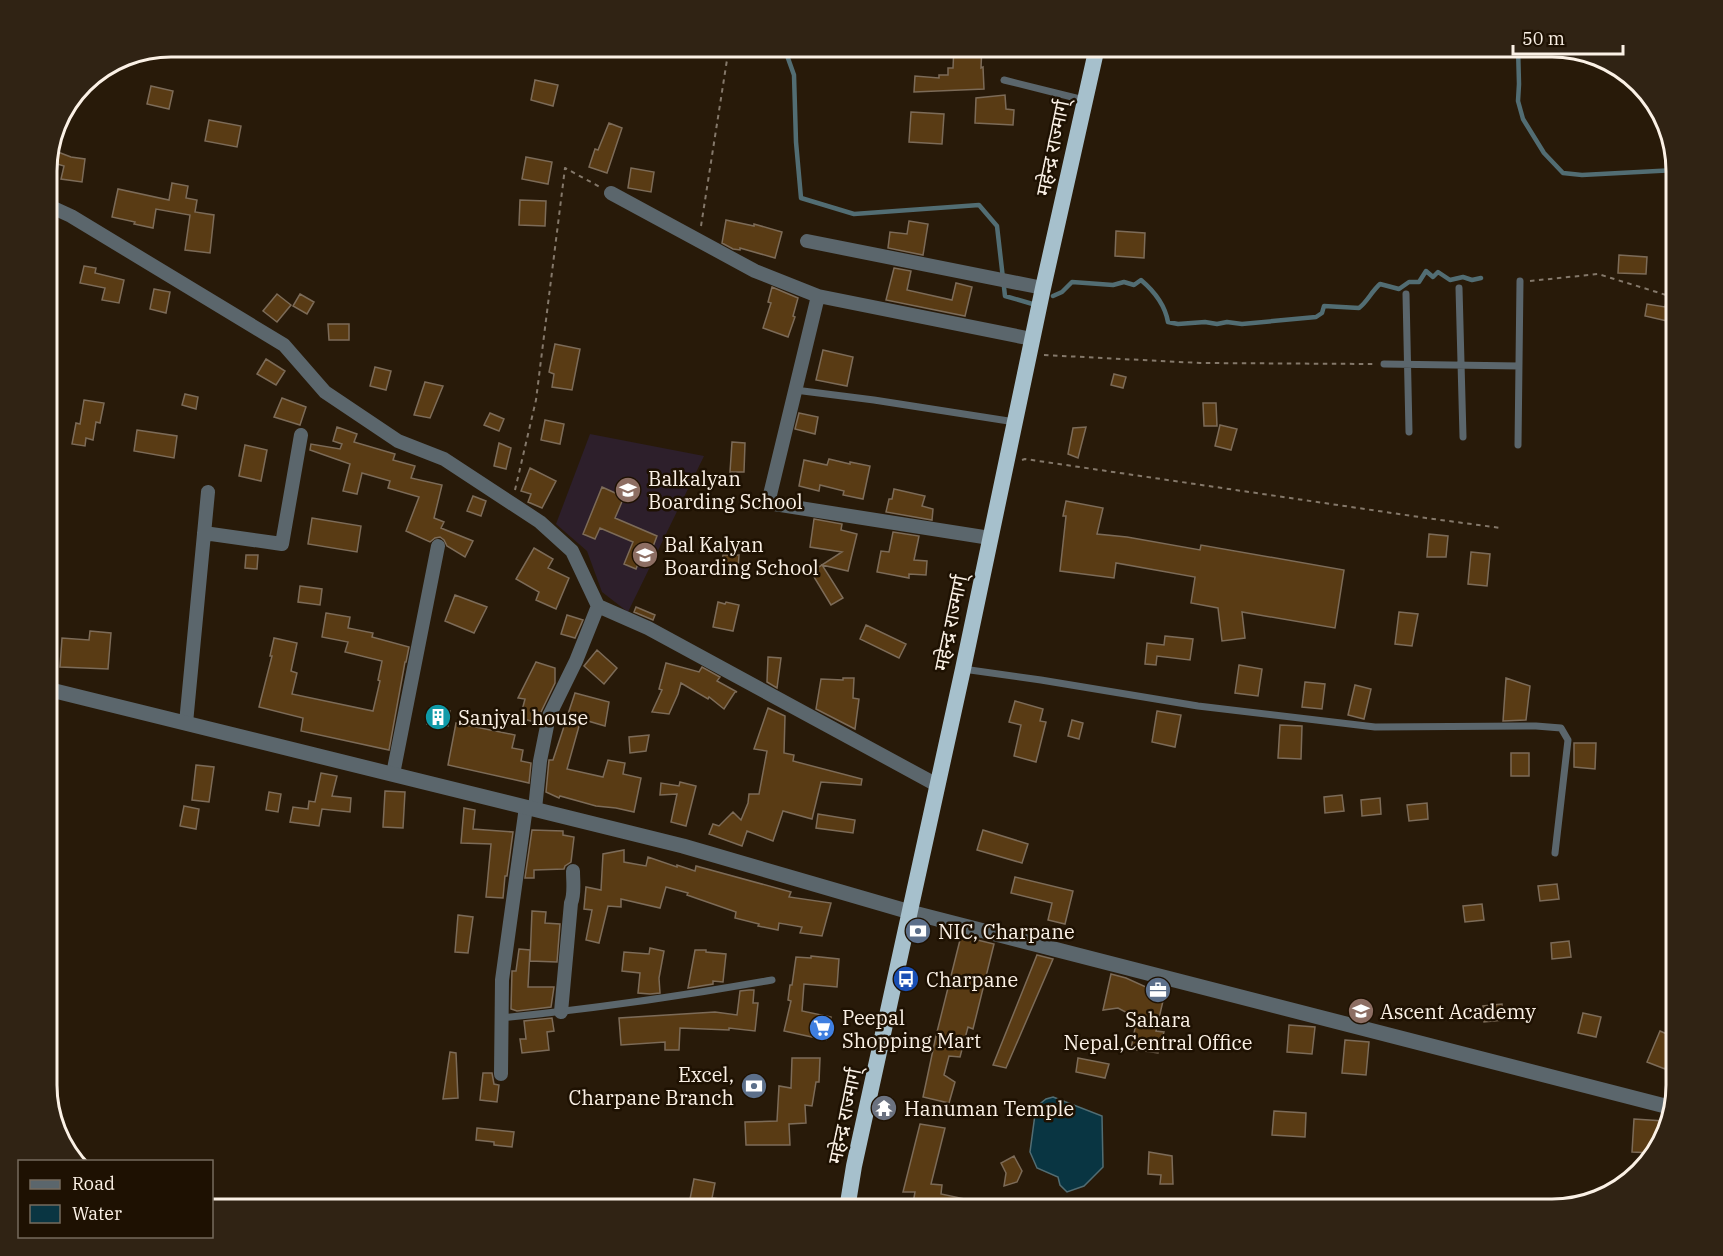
<svg xmlns="http://www.w3.org/2000/svg" width="1723" height="1256" viewBox="0 0 1723 1256" font-family="'IBM Plex Serif','Noto Sans Devanagari',serif">
<style>
.education{fill:#2d1f2b}
.water{fill:#093542;stroke:#526d73;stroke-width:1.5}
.lines{fill:none;stroke-linecap:round;stroke-linejoin:round}
.stream{stroke:#526d73;stroke-width:4.5}
.building{fill:#593b14;stroke:#7c6b58;stroke-width:1.5}
.path{stroke:#84786a;stroke-width:2;stroke-dasharray:4.5 4.5;stroke-linecap:butt}
.service{stroke:#5b666c;stroke-width:7}
.minor{stroke:#5b666c;stroke-width:14}
.tertiary{stroke:#5b666c;stroke-width:15}
.trunk{stroke:#a6c0cc;stroke-width:16}
.labels{text-anchor:middle;dominant-baseline:central;stroke-width:5;stroke-linejoin:round;paint-order:stroke}
.street-label{font-size:20px;fill:#fbf1e6;stroke:#1e1102}
.poi-label{font-size:20px;fill:#fbf1e6;stroke:#1e1102;text-anchor:start}
.rim{fill:none;stroke:#fbf1e6;stroke-width:3}
</style>
<rect width="100%" height="100%" fill="#281a09"/>
<!-- education -->
<path class="education" d="M590 434 704 456 628 612 602 592 587 551 556 524Z"/>
<!-- water -->
<path class="water" d="M1053 1097 1102 1116 1103 1167 1084 1186 1067 1192 1060 1185 1058 1177 1037 1168 1030 1152 1036 1107 1046 1099Z"/>
<g class="lines">
<!-- stream -->
<path class="stream" d="M784 47 794 75 796 142 801 198 854 214 979 205 997 226 1005 296 1036 305
M1518 47 1519 84 1518 101 1523 119 1544 153 1563 173 1582 175 1676 170
M1053 296 1062 292 1072 282 1113 285 1124 282 1134 285 1141 280C1154 291 1165 305 1168 322L1178 324 1205 322 1217 324 1227 322 1242 324 1316 317 1322 313 1324 306 1359 308C1368 301 1371 292 1380 284L1399 289 1409 282H1419L1426 271 1433 277 1438 272 1450 280 1463 277 1472 280 1481 278"/>
</g>
<!-- building -->
<path class="building" d="M954 46H982L981 68 983 67 984 89 914 92 915 76 939 78V75H948V68H953Z
M535 80 558 85 553 106 531 100Z
M151 86 173 91 169 109 147 104Z
M1005 95 1006 109 1014 110 1013 125 975 123 976 98Z
M911 112 944 114 942 144 909 142Z
M209 120 241 126 237 147 205 141Z
M609 123 622 128 607 173 589 167 595 149 598 150Z
M50 149 71 157 85 159 82 182 61 179 64 166 47 161Z
M526 157 552 162 548 184 522 179Z
M631 168 654 172 651 192 628 188Z
M172 183 188 186 186 198 197 200 195 212 214 215 210 253 185 250 190 215 156 209 153 228 134 224 135 222 112 217 118 189 169 200Z
M520 200 546 201 545 226 519 225Z
M726 220 754 226V224L782 232 775 258 740 248V250L733 249 722 243Z
M909 221 928 224 923 255 888 248 890 232 907 234Z
M1116 231 1145 233 1144 258 1115 256Z
M1619 255 1647 257 1646 274 1618 273Z
M84 266 96 268 95 273 124 280 119 303 102 300 105 288 80 283Z
M894 268 911 271 907 290 952 300 956 283 972 287 965 316 886 300Z
M1672 279H1676V323L1645 316 1647 304 1665 307Z
M772 287 798 298 793 316 795 317 788 337 763 328 771 303 768 302Z
M154 289 170 292 166 313 150 309Z
M277 294 291 305 277 322 263 311Z
M300 294 314 302 307 314 293 306Z
M328 324H349V340H329Z
M555 344 580 349 572 390 552 387 554 374 549 372Z
M823 350 853 357 847 386 816 380Z
M266 359 285 371 276 385 257 374Z
M375 367 391 371 386 390 370 386Z
M1114 374 1126 377 1123 388 1111 385Z
M425 382 443 386 430 418 414 415Z
M185 394 198 397 196 409 182 405Z
M282 398 306 407 300 425 274 417Z
M84 400 104 403 100 423 96 422 93 440 86 438 85 446 72 444 76 423 80 424Z
M1203 403H1216L1217 426H1204Z
M490 413 504 419 499 431 484 425Z
M799 413 818 417 815 434 795 429Z
M545 420 564 424 560 444 541 440Z
M1220 425 1237 429 1231 450 1215 446Z
M337 427 357 434 354 442 395 454 393 460 415 466 411 478 442 485 434 518 444 522 441 528 473 541 465 557 447 546 444 540 440 537 435 538 430 542 406 531 419 497 388 488 390 481 362 473 357 494 343 491 350 464 310 450 311 444 340 449 342 444 333 441Z
M1086 427 1078 458 1068 454 1073 428Z
M137 430 177 436 174 458 134 451Z
M732 442 745 443 744 472H730Z
M499 443 511 448 506 469 494 466Z
M245 445 267 450 261 481 239 476Z
M829 459 850 464V462L870 466 863 499 843 495 844 491 820 485 819 491 799 486 804 460 827 465Z
M530 468 556 481 542 508 528 502 531 494 521 491Z
M602 487 624 497 615 518 657 536 651 552 644 549 636 569 624 564 633 542 600 528 595 539 583 534Z
M894 489 925 496 922 506 933 509 932 520 886 512 889 499H892Z
M473 496 486 501 481 516 467 511Z
M1066 501 1103 508 1097 534 1127 537 1200 550 1201 545 1344 570 1335 628 1242 612 1245 638 1222 641 1218 608 1191 603 1195 577 1116 563 1114 578 1060 571 1066 516H1063Z
M312 518 361 526 357 552 308 544Z
M814 519 842 524 841 530 857 534 848 571 822 565 843 598 831 605 811 572 842 552 810 547Z
M893 532 919 536 914 560 927 561 926 575 909 574V578L877 572 881 551 889 552Z
M1429 534 1448 536 1446 557H1427Z
M534 548 553 559 548 568 569 578 556 609 536 600 539 592 516 579Z
M1471 552 1490 554 1487 586 1468 584Z
M246 555H258L257 569 245 568Z
M723 555H739L738 569 722 568Z
M300 586 322 589 320 605 298 602Z
M455 595 487 607 474 633 445 621Z
M718 602 725 604 726 602 739 605 733 631 713 627Z
M636 607 655 615 653 620 634 612Z
M1399 612 1418 614 1412 646 1395 644Z
M326 613 350 617 348 628 373 633 372 637 409 647 406 662H405L389 750 301 731 303 718 259 707 272 656H270L274 638 297 643 291 671 297 673 292 694 373 711 380 681 378 680 382 661 345 652 348 642 322 637Z
M567 615 583 620 575 638 561 634Z
M866 625 906 644 899 658 860 639Z
M90 631 111 633 108 669 60 667 62 638 89 640Z
M1165 636 1193 639 1190 660 1157 656 1156 665 1145 664 1147 643 1164 645Z
M597 650 617 668 604 684 584 666Z
M768 657 781 658 777 688 767 682Z
M536 662 555 668V683L541 712 538 723 520 718 525 699 518 698Z
M666 663 699 672 702 667 720 677 717 681 737 692H735L724 709 709 697 708 699 681 683 678 694 669 714 652 712 662 690 659 689Z
M1239 665 1262 669 1258 696 1235 693Z
M843 678H854L853 698 859 699 855 729 816 709 821 679 843 680Z
M1506 678 1530 686 1526 720 1503 721Z
M1305 682 1325 684 1322 709 1302 707Z
M1355 685 1371 689 1364 719 1348 715Z
M575 693 609 702 605 726 581 719 567 769 603 777 608 760 625 763 623 774 641 778 634 812 616 808 596 806 560 796 559 798 546 792 549 760H553Z
M1015 701 1043 709 1040 721 1046 722 1036 762 1014 756 1021 725 1009 722Z
M768 708 785 716 784 753 794 755 793 761 862 779 861 785 821 782 812 819 783 811 773 841 747 831 742 846 709 834 713 824 719 826 733 812 741 820 748 803 749 794H759L767 751 754 749Z
M429 709 450 711 448 726 427 724Z
M1157 711 1181 715 1175 747 1152 742Z
M1072 720 1083 723 1079 739 1068 736Z
M456 723 515 735 512 748 523 750 521 761 531 763 529 783 448 765Z
M1280 725 1302 726 1301 759 1278 758Z
M649 735 646 751 630 753 629 737Z
M1574 743H1596L1595 769 1574 767Z
M1511 753H1529V776H1511Z
M196 765 214 767 209 802 192 800Z
M321 773 337 776 332 796 351 798 350 812 322 809 319 826 290 822 293 807 308 809 309 801 315 802Z
M680 782 696 786 686 826 671 822 677 794 660 795 661 783 679 786Z
M385 791 405 792 403 828 383 827Z
M269 792 281 794 278 812 266 810Z
M1342 795 1344 811 1325 813 1324 797Z
M1380 798 1381 814 1362 816 1361 800Z
M1427 803 1428 819 1409 821 1407 805Z
M184 806 199 809 196 829 180 826Z
M464 808 475 810 473 829 513 832 507 876H505L503 898 486 897 491 844 461 843Z
M818 814 855 820 853 833 816 828Z
M532 830 563 831V835L574 837 571 862 565 866 564 869 534 870V878H525Z
M983 830 1028 844 1022 863 977 850Z
M624 850V862L646 866 648 857 677 867V865L695 871 696 866 791 892 789 897 831 903 822 936 800 933 802 927 779 923 778 930 758 926 759 924 735 918 736 912 687 895 688 893 666 887 660 908 621 899V907L608 906 599 943 586 940 592 910 584 909 586 887 601 890 603 854Z
M1015 877 1073 891 1065 924 1048 920 1052 903 1011 893Z
M1557 884 1559 899 1540 901 1538 886Z
M1482 904 1484 920 1465 922 1463 906Z
M532 911 546 912 545 923 560 924 557 962 530 961Z
M458 915 473 917 468 953 455 952Z
M961 936 994 944 973 1029 968 1027 960 1057 949 1056 944 1075 955 1082 949 1103 923 1097 936 1036Z
M1569 941 1571 957 1552 959 1551 943Z
M650 948 664 951 659 978 660 993 650 994 638 993 640 973 622 971 624 952 649 954Z
M519 949 530 950 528 987H554L551 1007 517 1011 511 1009 512 971H516Z
M695 950H706V952L726 954 723 982 713 981V984L688 988Z
M1037 955 1053 959 1006 1068 993 1065Z
M811 956 839 959 837 987 804 984 802 1011 831 1017 826 1040 784 1031 791 1001 788 1000 790 985H792L796 957 811 958Z
M1111 974 1126 978 1148 988 1149 984 1166 988 1156 1031 1164 1032 1158 1053 1131 1049 1137 1018 1118 1008 1103 1010Z
M749 990H754L753 1003H758L755 1031 729 1028V1030L680 1028 679 1050H665V1042L621 1045 619 1018 715 1012 737 1015 740 991Z
M1502 1004 1503 1020 1484 1022 1483 1006Z
M1583 1013 1601 1017 1596 1037 1578 1033Z
M552 1018 554 1031 547 1032 549 1050 522 1053 520 1039H526L524 1021Z
M1289 1025 1315 1027 1312 1054 1287 1052Z
M1660 1031 1676 1038 1665 1069 1647 1062Z
M1345 1040 1369 1042 1366 1075 1342 1073Z
M450 1052 456 1053 458 1098 443 1099Z
M792 1058H820L819 1082H816L812 1106 805 1105 806 1123 789 1124 790 1145H746L745 1122 777 1121 779 1086 791 1088Z
M1078 1058 1109 1064 1105 1078 1076 1072Z
M483 1073H492L494 1084 499 1085 497 1102 480 1100Z
M1274 1111 1306 1113 1305 1137 1272 1135Z
M1634 1119 1664 1121 1653 1153 1632 1152Z
M920 1124 945 1128 931 1184 942 1185 941 1194 965 1199 963 1209H912L915 1192H903Z
M477 1128 514 1132 512 1147 494 1145V1142L476 1140Z
M1149 1152 1172 1156 1173 1184H1160L1161 1175 1148 1174Z
M1014 1156 1022 1171 1017 1182 1004 1186 1006 1173 1001 1163Z
M694 1179 715 1183 712 1198 742 1202 741 1209H688Z"/>
<g class="lines">
<!-- path -->
<path class="path" d="M701 226 729 47
M1530 281 1598 274 1676 298
M1044 355 1200 363 1374 364
M1022 460 1025 459 1426 518 1501 528
M515 490 536 400 565 168 600 187"/>
<!-- service -->
<path class="service" d="M1004 80 1084 100
M1459 288 1463 437
M1406 294 1409 432
M1384 364 1519 366
M795 390 874 400 1015 422
M1518 445 1520 281
M963 669 1041 680 1198 706 1375 727 1536 726 1561 728 1568 740 1555 853
M501 1018C592 1009 682 996 772 980"/>
<!-- minor -->
<path class="minor" d="M611 193 755 271 818 296 1032 339
M47 205 71 216 284 345 325 392 398 441 444 459 540 522 572 551 598 606 648 628 937 785
M807 241 1043 288
M818 296 768 503 990 538
M204 533 282 544 301 435
M186 723 208 492
M393 774 438 546
M535 809 540 761 549 716 576 661 598 606
M561 1012 571 903C575 894 573 882 573 871
M501 1074 502 980 526 807"/>
<!-- tertiary -->
<path class="tertiary" d="M47 689 683 846 910 912 1669 1107"/>
<!-- trunk -->
<path class="trunk" d="M847 1209 854 1166 963 669 1043 288 1097 47"/>
</g>
<!-- icons -->
<defs>
<g id="school-disc" transform="scale(1.35)"><circle r="9.5" fill="#8d6e63" stroke="#1e1102"/><path d="M0-5L7-2L0 1L-7-2ZM-4 1L0 2.5L4 1V4Q0 6-4 4Z" fill="#fff"/></g>
<g id="building-disc" transform="scale(1.35)"><circle r="9.5" fill="#0f9aa8" stroke="#1e1102"/><path d="M-4-6H4V6H1V3H-1V6H-4ZM-2.5-4.3h1.7v1.8h-1.7ZM.8-4.3h1.7v1.8H.8ZM-2.5-1h1.7V.8h-1.7ZM.8-1h1.7V.8H.8Z" fill="#fff"/></g>
<g id="bank-disc" transform="scale(1.35)"><circle r="9.5" fill="#5c6f8a" stroke="#1e1102"/><path d="M-6-4H6V4H-6ZM0-2.3a2.3 2.3 0 1 0 0 4.6a2.3 2.3 0 1 0 0-4.6Z" fill="#fff"/></g>
<g id="bus-disc" transform="scale(1.35)"><circle r="9.5" fill="#1a4fb4" stroke="#1e1102"/><path d="M-5-6H5V4H4V6H2V4H-2V6H-4V4H-5ZM-3.5-4V0h7V-4ZM-3.5 1.2v1.5H-2V1.2ZM2 1.2v1.5H3.5V1.2Z" fill="#fff"/></g>
<g id="office-disc" transform="scale(1.35)"><circle r="9.5" fill="#5c6f8a" stroke="#1e1102"/><path d="M-6-3h4V-5.5h4V-3h4V5H-6ZM-1-4.5V-3h2v-1.5ZM-6 0V1H6V0Z" fill="#fff"/></g>
<g id="supermarket-disc" transform="scale(1.35)"><circle r="9.5" fill="#3f7fe0" stroke="#1e1102"/><path d="M-6-5.5h2.5l.6 2H6L4.5 2H-2.5L-4.4-4H-6ZM-1.5 3.2a1.3 1.3 0 1 0 .1 0ZM3 3.2a1.3 1.3 0 1 0 .1 0Z" fill="#fff"/></g>
<g id="temple-disc" transform="scale(1.35)"><circle r="9.5" fill="#6b7280" stroke="#1e1102"/><path d="M0-6L5-2H3V0L6.5 2.5H4V6H1.5V3h-3V6H-4V2.5H-6.5L-3 0V-2H-5Z" fill="#fff"/></g>
</defs>
<g fill-rule="evenodd">
<use href="#school-disc" x="628" y="490"/>
<use href="#school-disc" x="645" y="555"/>
<use href="#building-disc" x="438" y="717"/>
<use href="#bank-disc" x="918" y="931"/>
<use href="#bus-disc" x="906" y="979"/>
<use href="#office-disc" x="1158" y="990"/>
<use href="#school-disc" x="1361" y="1011"/>
<use href="#supermarket-disc" x="822" y="1028"/>
<use href="#bank-disc" x="754" y="1086"/>
<use href="#temple-disc" x="884" y="1108"/>
</g>
<g class="labels">
<!-- street labels -->
<g class="street-label">
<text transform="translate(1052 148) rotate(-78)">महेन्द्र राज्मार्ग्</text>
<text transform="translate(950 623) rotate(-78)">महेन्द्र राज्मार्ग्</text>
<text transform="translate(844 1116) rotate(-78)">महेन्द्र राज्मार्ग्</text>
</g>
<!-- poi labels -->
<g class="poi-label">
<text x="648" y="478">Balkalyan<tspan x="648" dy="23">Boarding School</tspan></text>
<text x="664" y="544">Bal Kalyan<tspan x="664" dy="23">Boarding School</tspan></text>
<text x="458" y="717">Sanjyal house</text>
<text x="938" y="931">NIC, Charpane</text>
<text x="926" y="979">Charpane</text>
<text x="1380" y="1011">Ascent Academy</text>
<text x="842" y="1017">Peepal<tspan x="842" dy="23">Shopping Mart</tspan></text>
<text x="1158" y="1019" text-anchor="middle">Sahara<tspan x="1158" dy="23">Nepal,Central Office</tspan></text>
<text x="734" y="1074" text-anchor="end">Excel,<tspan x="734" dy="23">Charpane Branch</tspan></text>
<text x="904" y="1108">Hanuman Temple</text>
</g>
</g>
<!-- crop -->
<path d="M0 0H1723V1256H0ZM171 57H1552A114 114 0 0 1 1666 171V1085A114 114 0 0 1 1552 1199H171A114 114 0 0 1 57 1085V171A114 114 0 0 1 171 57Z" fill="#302314" fill-rule="evenodd"/>
<path class="rim" d="M171 57H1552A114 114 0 0 1 1666 171V1085A114 114 0 0 1 1552 1199H171A114 114 0 0 1 57 1085V171A114 114 0 0 1 171 57Z"/>
<!-- legend -->
<rect x="18" y="1160" width="195" height="78" fill="#1e1102" stroke="#766b5d" stroke-width="1.5"/>
<rect x="30" y="1180" width="30" height="9" fill="#5b666c" stroke="#766b5d" stroke-width="1.5"/>
<text x="72" y="1190" font-size="18" fill="#fbf1e6">Road</text>
<rect x="30" y="1205" width="30" height="18" fill="#093542" stroke="#766b5d" stroke-width="1.5"/>
<text x="72" y="1220" font-size="18" fill="#fbf1e6">Water</text>
<!-- scale -->
<path d="M1513 45v9h110v-9" fill="none" stroke="#fbf1e6" stroke-width="3"/>
<text x="1522" y="45" font-size="18" fill="#fbf1e6" stroke="#1e1102" stroke-width="4.5" paint-order="stroke">50 m</text>
</svg>
